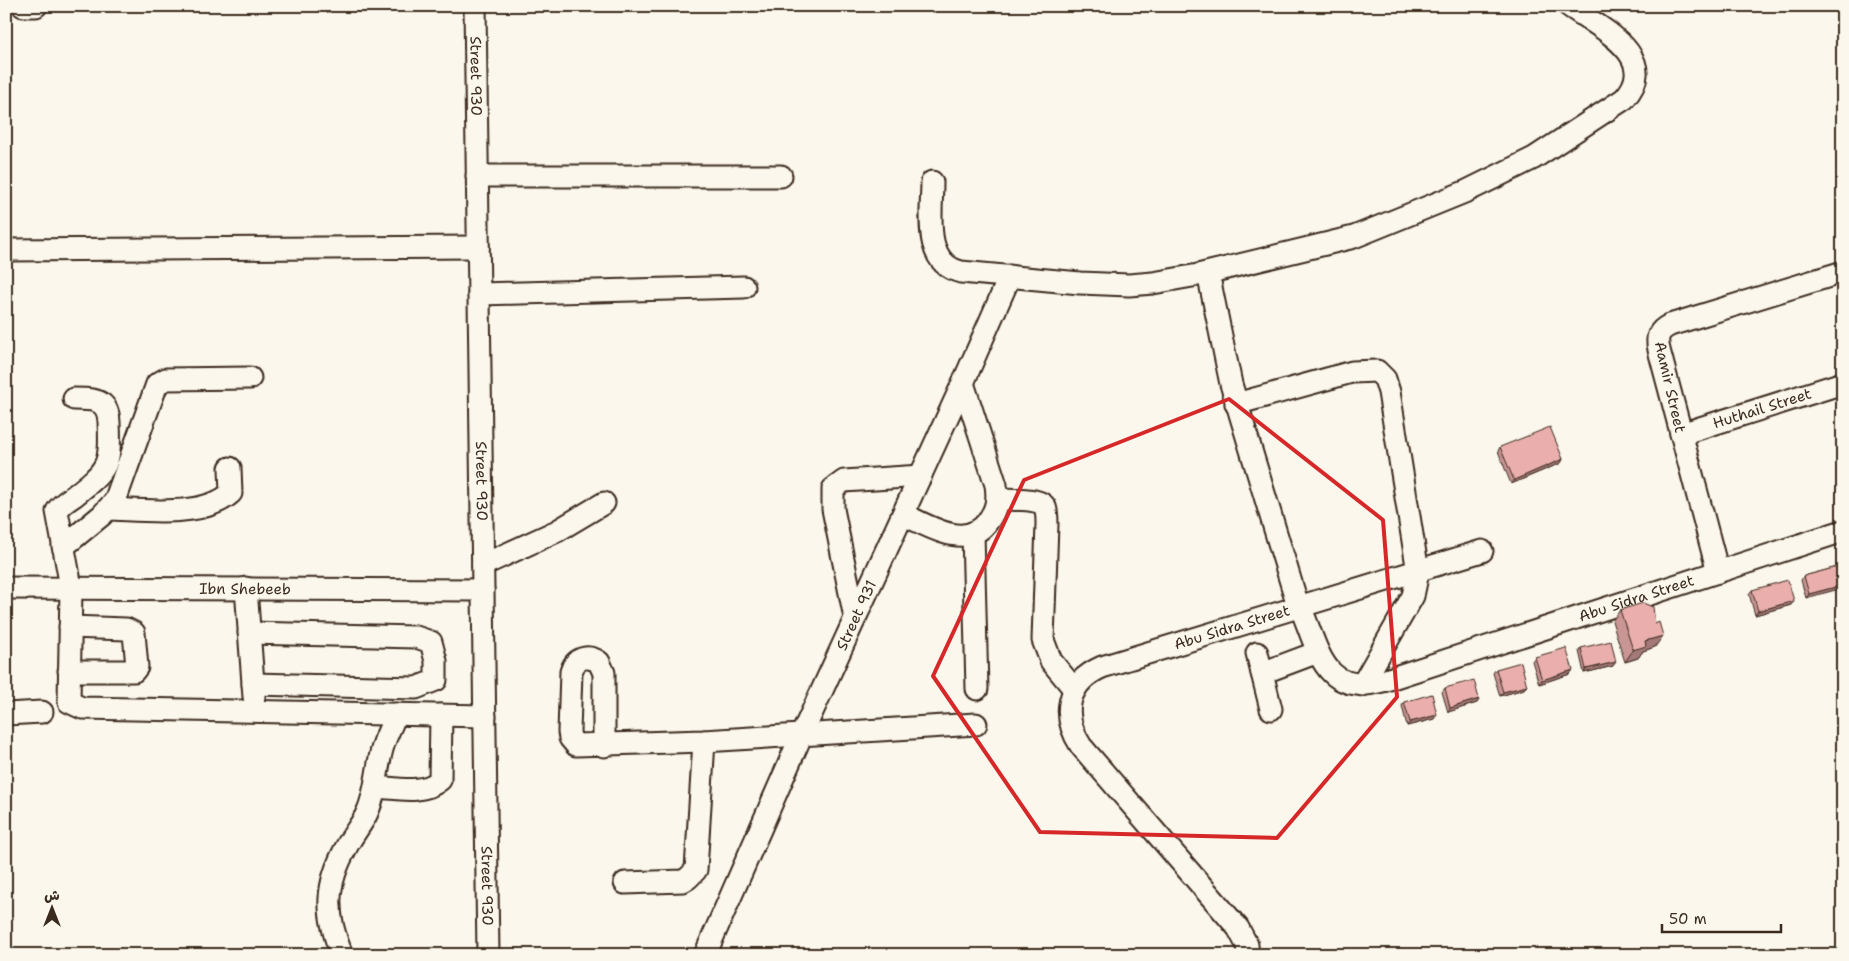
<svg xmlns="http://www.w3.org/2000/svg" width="1849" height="961" viewBox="0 0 1849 961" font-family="'Shantell Sans','Playpen Sans Arabic',sans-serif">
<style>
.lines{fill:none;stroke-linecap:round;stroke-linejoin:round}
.minor-casing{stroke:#3b2a1e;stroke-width:25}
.minor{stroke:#fbf7ec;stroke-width:21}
.wall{fill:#c99695;stroke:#3b2a1e}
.shaded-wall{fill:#a47a79;stroke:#3b2a1e}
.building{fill:#eaafad;stroke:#3b2a1e}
.marked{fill:none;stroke:#d62828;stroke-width:4;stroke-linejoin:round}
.labels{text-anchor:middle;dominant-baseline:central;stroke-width:4.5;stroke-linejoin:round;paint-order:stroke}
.street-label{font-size:15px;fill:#3b2a1e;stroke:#fbf7ec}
</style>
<rect width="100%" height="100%" fill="#fbf7ec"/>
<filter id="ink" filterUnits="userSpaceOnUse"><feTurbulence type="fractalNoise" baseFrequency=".02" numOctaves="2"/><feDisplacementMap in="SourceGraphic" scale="10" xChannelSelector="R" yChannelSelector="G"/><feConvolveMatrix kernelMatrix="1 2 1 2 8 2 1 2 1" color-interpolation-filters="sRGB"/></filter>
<g filter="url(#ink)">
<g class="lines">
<!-- minor casing -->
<g class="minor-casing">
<g id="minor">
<path d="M23 6H36"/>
<path id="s1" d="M475 6 488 955"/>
<path d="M477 176H781"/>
<path d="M932 182C932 212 922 263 961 272L1080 283 1129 285 1153 283 1198 275 1354 237 1467 191 1534 158 1624 99C1663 57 1598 27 1569 6"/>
<path d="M6 250 478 247"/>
<path id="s2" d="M1208 273 1231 384 1299 609 1302 611C1319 652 1325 697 1383 681L1843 531"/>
<path d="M479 294 744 287"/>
<path d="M74 399C94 399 108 399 109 422 111 466 108 469 74 496 68 500 60 505 57 511L71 587 69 702 82 708 485 716"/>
<path d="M1236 404 1352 372 1377 371 1385 379 1389 392 1418 572 1413 596 1362 685"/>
<path id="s3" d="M1681 434 1843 383"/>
<path d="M998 499C1009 500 1041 497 1045 507 1047 512 1047 519 1047 524L1043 640 1051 661 1075 690"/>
<path d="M109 509C143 510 204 518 231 493L230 468"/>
<path d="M903 514C928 526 967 551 988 521 997 509 998 499 996 485L963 383"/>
<path d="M973 533 977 689"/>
<path d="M63 547 102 515 115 501 157 384 166 379 250 378"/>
<path d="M483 565 557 531 604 503"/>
<path d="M1718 572 1659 350C1656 337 1658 331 1670 325L1843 272"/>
<path id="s4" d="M6 588 483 590"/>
<path d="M246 588 254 697"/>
<path d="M855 618 833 509V489L844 481 921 476"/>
<path d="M249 633 416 637 431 642 436 661V680L416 688 253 684"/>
<path d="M1257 653 1271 709"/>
<path d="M69 671H134L137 667 134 633 126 629 70 627"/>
<path d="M1262 673 1318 652"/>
<path d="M6 714 42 712"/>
<path d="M604 746V673L599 662C587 654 575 658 571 672L569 732 570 738 576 745 704 741 976 724"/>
<path d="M376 787C396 788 423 795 440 780L441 715"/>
<path d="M625 883 683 881 688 878 696 870 704 741"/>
<path d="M342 955C325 914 325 885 347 846 353 834 362 824 367 813 377 792 376 768 383 746 386 735 392 725 396 714"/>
<path id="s5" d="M705 955 802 734 963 383 1010 276"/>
<path id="s6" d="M1248 955 1247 945 1238 928 1081 746C1061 715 1066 683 1102 667L1482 551"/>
</g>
</g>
<!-- minor -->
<use href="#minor" class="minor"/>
</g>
<!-- wall -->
<path class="wall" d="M1500 447 1563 459 1561 463 1511 484 1498 451Z
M1841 566 1806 598 1801 580 1804 576Z
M1752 590 1794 601 1791 605 1755 615 1749 594Z
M1620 610 1655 647 1643 651 1638 658 1625 662 1612 621Z
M1581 648 1613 666 1584 673 1579 651Z
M1535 657 1570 674 1539 684 1532 661Z
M1496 669 1524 689 1500 696 1493 673Z
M1445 688 1479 699 1477 703 1448 712 1442 692Z
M1404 702 1434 719 1407 726 1402 706Z"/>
<!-- shaded-wall -->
<path class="shaded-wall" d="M1563 459 1561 463 1511 484 1514 480Z
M1843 585V588L1806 598 1809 594Z
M1794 601 1791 605 1755 615 1758 611Z
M1663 636 1655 647 1643 651 1638 658 1625 662 1633 650 1645 641Z
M1616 662 1613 666 1584 673 1586 669Z
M1573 670 1570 674 1539 684 1542 680Z
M1527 686 1524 689 1500 696 1503 692Z
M1479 699 1477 703 1448 712 1450 708Z
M1437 715 1434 719 1407 726 1410 722Z"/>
<!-- building -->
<path class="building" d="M1550 427 1563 459 1514 480 1500 447Z
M1841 566 1843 574V585L1809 594 1804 576Z
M1788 580 1794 601 1758 611 1752 590Z
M1643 603 1653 607 1655 624 1659 622 1663 636 1645 641 1646 646 1633 650 1620 610Z
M1611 641 1616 662 1586 669 1581 648Z
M1566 648 1573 670 1542 680 1535 657Z
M1521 662 1527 686 1503 692 1496 669Z
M1474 680 1479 699 1450 708 1445 688Z
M1432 694 1437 715 1410 722 1404 702Z"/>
</g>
<!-- marked area -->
<path class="marked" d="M1229 399 1383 520 1397 697 1277 838 1040 832 933 676 1024 480Z"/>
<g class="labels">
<!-- street labels -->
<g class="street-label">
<text stroke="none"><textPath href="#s1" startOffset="70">Street 930</textPath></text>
<text transform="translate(1670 387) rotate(77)">Aamir Street</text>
<text stroke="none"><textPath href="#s3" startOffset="85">Huthail Street</textPath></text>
<text stroke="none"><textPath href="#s1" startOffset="475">Street 930</textPath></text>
<text stroke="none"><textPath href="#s4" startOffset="239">Ibn Shebeeb</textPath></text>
<text stroke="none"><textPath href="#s2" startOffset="742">Abu Sidra Street</textPath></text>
<text stroke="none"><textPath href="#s5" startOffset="372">Street 931</textPath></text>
<text stroke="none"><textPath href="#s6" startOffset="501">Abu Sidra Street</textPath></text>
<text stroke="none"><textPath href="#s1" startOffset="880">Street 930</textPath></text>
</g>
</g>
<!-- margin -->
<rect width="1849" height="961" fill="none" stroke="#fbf7ec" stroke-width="25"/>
<rect x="12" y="12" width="1824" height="936" fill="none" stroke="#3b2a1e" stroke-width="2" filter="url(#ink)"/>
<!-- north arrow -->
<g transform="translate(52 908)" stroke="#fbf7ec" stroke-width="4" paint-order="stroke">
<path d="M0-4L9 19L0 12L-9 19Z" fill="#3b2a1e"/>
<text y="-8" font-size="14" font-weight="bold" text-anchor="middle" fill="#3b2a1e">ش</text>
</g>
<!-- scale -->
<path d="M1662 924v8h119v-8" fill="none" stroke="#3b2a1e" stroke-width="2.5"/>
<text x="1669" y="924" font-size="15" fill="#3b2a1e" stroke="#fbf7ec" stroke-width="4" paint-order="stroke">50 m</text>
</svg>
